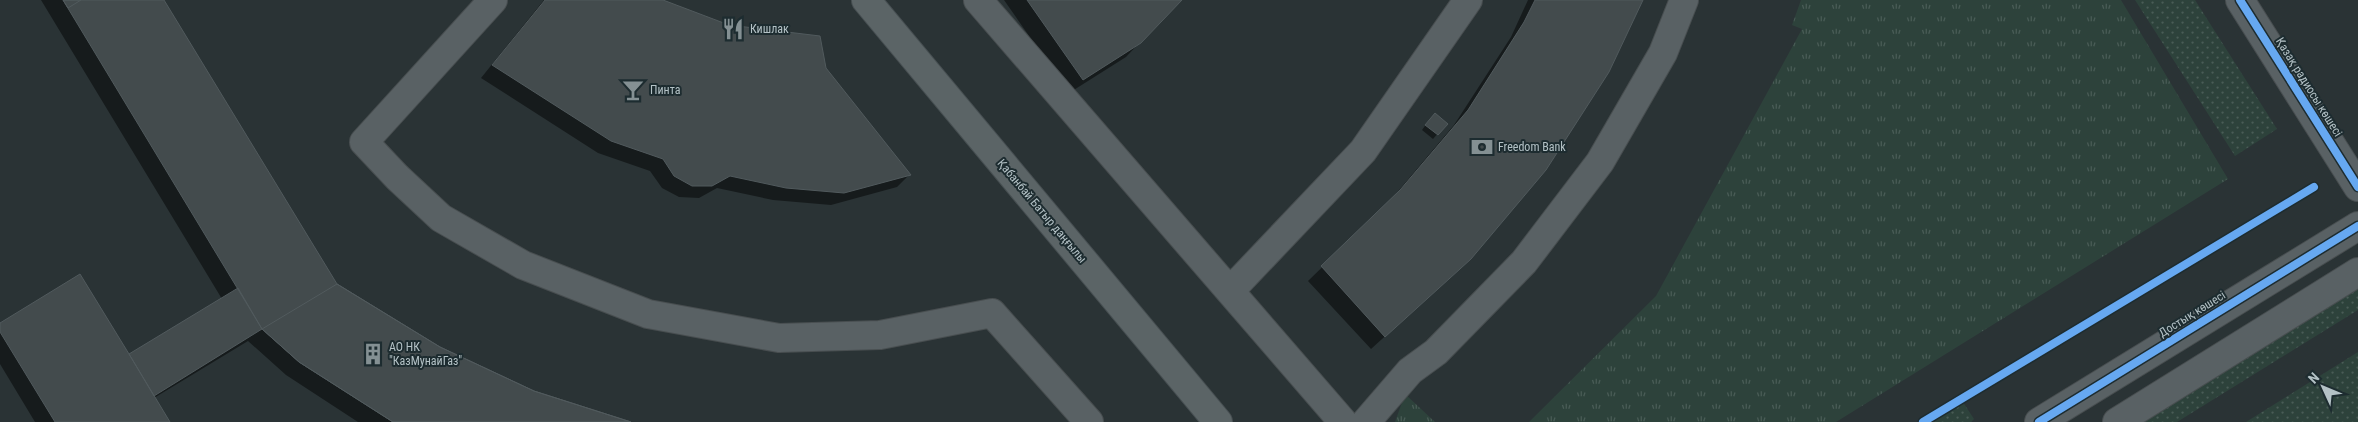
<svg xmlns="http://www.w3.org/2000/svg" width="2358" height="422" viewBox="0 0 2358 422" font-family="'Roboto Condensed',sans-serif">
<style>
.grass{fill:url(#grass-dots)}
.park{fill:url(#park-tufts)}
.shadow{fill:#0007}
.building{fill:#434b4d;stroke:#515a5d}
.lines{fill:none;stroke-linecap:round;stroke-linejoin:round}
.minor-casing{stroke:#484e50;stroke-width:30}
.major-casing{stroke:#474f52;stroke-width:30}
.minor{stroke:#596164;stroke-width:28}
.major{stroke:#5b6466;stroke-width:28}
.cycleway-casing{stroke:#1d2c30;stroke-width:11}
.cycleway{stroke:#66a8f1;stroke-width:8}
.labels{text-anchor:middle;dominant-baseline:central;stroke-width:4;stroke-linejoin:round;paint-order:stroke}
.poi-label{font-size:12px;fill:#b4c2c6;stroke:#1d2c30;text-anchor:start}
.street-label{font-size:12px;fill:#b4c2c6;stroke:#1d2c30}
</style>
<defs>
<pattern id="grass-dots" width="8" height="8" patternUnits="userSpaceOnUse" patternTransform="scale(1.25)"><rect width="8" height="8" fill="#2d423b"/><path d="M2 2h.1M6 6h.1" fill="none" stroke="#495c56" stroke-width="1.8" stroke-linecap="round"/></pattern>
<pattern id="park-tufts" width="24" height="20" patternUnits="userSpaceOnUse" patternTransform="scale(1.25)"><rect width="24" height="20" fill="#2d423b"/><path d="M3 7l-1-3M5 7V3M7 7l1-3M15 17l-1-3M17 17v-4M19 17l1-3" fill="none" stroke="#495c56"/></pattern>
</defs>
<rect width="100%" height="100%" fill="#2a3335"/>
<!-- grass -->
<path class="grass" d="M2135 0H2195L2277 129 2235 156Z
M2358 286V310L2177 422H2139Z
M2358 352V422H2246Z
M1961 399 1974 419 1971 422H1923Z"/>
<!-- park -->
<path class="park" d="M1801 0H2121L2228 179 1836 422H1529L1656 296 1802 29 1792 25Z
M1405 394 1435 422H1395Z"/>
<!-- shadow -->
<path class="shadow" d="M41 0H163L336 285 439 348 534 392 627 422H358L286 375 248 341 154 398 169 422H35L0 364V324L129 356 222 299Z
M544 0H660L825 68 909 175 897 187 831 205 773 200 717 188 699 198 679 197 662 188 650 171 598 153 481 78Z
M1004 0H1180L1126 57 1069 93Z
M1528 0H1642L1456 272 1371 349 1308 281 1389 202 1454 125 1511 37Z
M1430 119 1446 124 1433 139 1422 130Z"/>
<!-- building -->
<path class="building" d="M63 0H81L68 8Z
M63 0H164L337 284 440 347 534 391 631 422H393L299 362 262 329Z
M545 0H663L729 25 820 36 826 68 911 175 844 193 786 188 730 176 712 186H692L674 176 663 159 611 141 492 65Z
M1027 0H1182L1141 43 1083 80Z
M1535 0H1643L1609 72 1546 170 1471 259 1385 337 1321 266 1400 190 1468 110 1524 22Z
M1435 113 1448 124 1438 135 1425 125Z
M80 274 129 354 170 422H55L0 332V323Z
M337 284 440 347 534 391 631 422H393L299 362 262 329Z
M238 288 262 329 154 396 129 354Z"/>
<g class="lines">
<!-- minor casing -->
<g class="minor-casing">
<path id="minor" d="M493 0 364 142 397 177 441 218 523 265 648 314 779 338 880 335 992 313 1089 422
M978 0 1343 422
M2240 0 2358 187
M1230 291 1363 151 1468 0
M1366 422 1410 371 1436 352 1524 262 1600 162 1663 53 1684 0
M2039 422 2358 226
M2117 422 2358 272"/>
</g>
<!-- major casing -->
<g class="major-casing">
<path id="major" d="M866 0 1218 422"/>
</g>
<!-- minor -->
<use href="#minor" class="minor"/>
<!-- major -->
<use href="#major" class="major"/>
<!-- cycleway casing -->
<g class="cycleway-casing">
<path id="cycleway" d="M2240 0 2358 187
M1923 422 2314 187
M2039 422 2358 226"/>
</g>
<!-- cycleway -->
<use href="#cycleway" class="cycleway"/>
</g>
<!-- icons -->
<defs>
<g id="restaurant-bare" transform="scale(1.725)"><path d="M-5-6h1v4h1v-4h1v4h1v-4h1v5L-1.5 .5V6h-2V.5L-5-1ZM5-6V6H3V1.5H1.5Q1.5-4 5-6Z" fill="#849093" stroke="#1d2c30" stroke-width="2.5" paint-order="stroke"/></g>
<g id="bar-bare" transform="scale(1.725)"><path d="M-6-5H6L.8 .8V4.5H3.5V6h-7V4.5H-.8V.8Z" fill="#849093" stroke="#1d2c30" stroke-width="2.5" paint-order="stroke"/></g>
<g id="bank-bare" transform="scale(1.725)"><path d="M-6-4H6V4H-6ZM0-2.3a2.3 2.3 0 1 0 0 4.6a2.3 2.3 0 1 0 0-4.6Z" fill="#849093" stroke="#1d2c30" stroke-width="2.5" paint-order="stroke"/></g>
<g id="building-bare" transform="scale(1.725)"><path d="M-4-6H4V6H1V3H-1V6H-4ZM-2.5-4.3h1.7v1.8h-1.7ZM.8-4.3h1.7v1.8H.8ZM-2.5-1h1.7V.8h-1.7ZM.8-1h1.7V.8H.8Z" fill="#849093" stroke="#1d2c30" stroke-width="2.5" paint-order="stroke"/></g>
</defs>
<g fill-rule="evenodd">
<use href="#restaurant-bare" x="733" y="29"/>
<use href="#bar-bare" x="633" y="90"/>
<use href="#bank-bare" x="1482" y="147"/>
<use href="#building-bare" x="373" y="354"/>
</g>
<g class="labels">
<!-- poi labels -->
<g class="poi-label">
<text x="750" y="29">Кишлак</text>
<text x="650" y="90">Пинта</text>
<text x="1498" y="147">Freedom Bank</text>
<text x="389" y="347">АО НК<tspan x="389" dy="14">"КазМунайГаз"</tspan></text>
</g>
<!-- street labels -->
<g class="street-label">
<text transform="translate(2309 87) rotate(58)">Қазақ радиосы көшесі</text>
<text transform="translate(1042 211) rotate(50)">Қабанбай Батыр даңғылы</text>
<text transform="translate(2192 314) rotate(-32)">Достық көшесі</text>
</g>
</g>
<!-- north arrow -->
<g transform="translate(2323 387) rotate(314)" stroke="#1d2c30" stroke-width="4" paint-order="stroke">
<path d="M0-4L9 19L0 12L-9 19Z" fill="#b4c2c6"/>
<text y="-8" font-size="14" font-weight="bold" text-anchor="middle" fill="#b4c2c6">N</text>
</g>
</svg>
